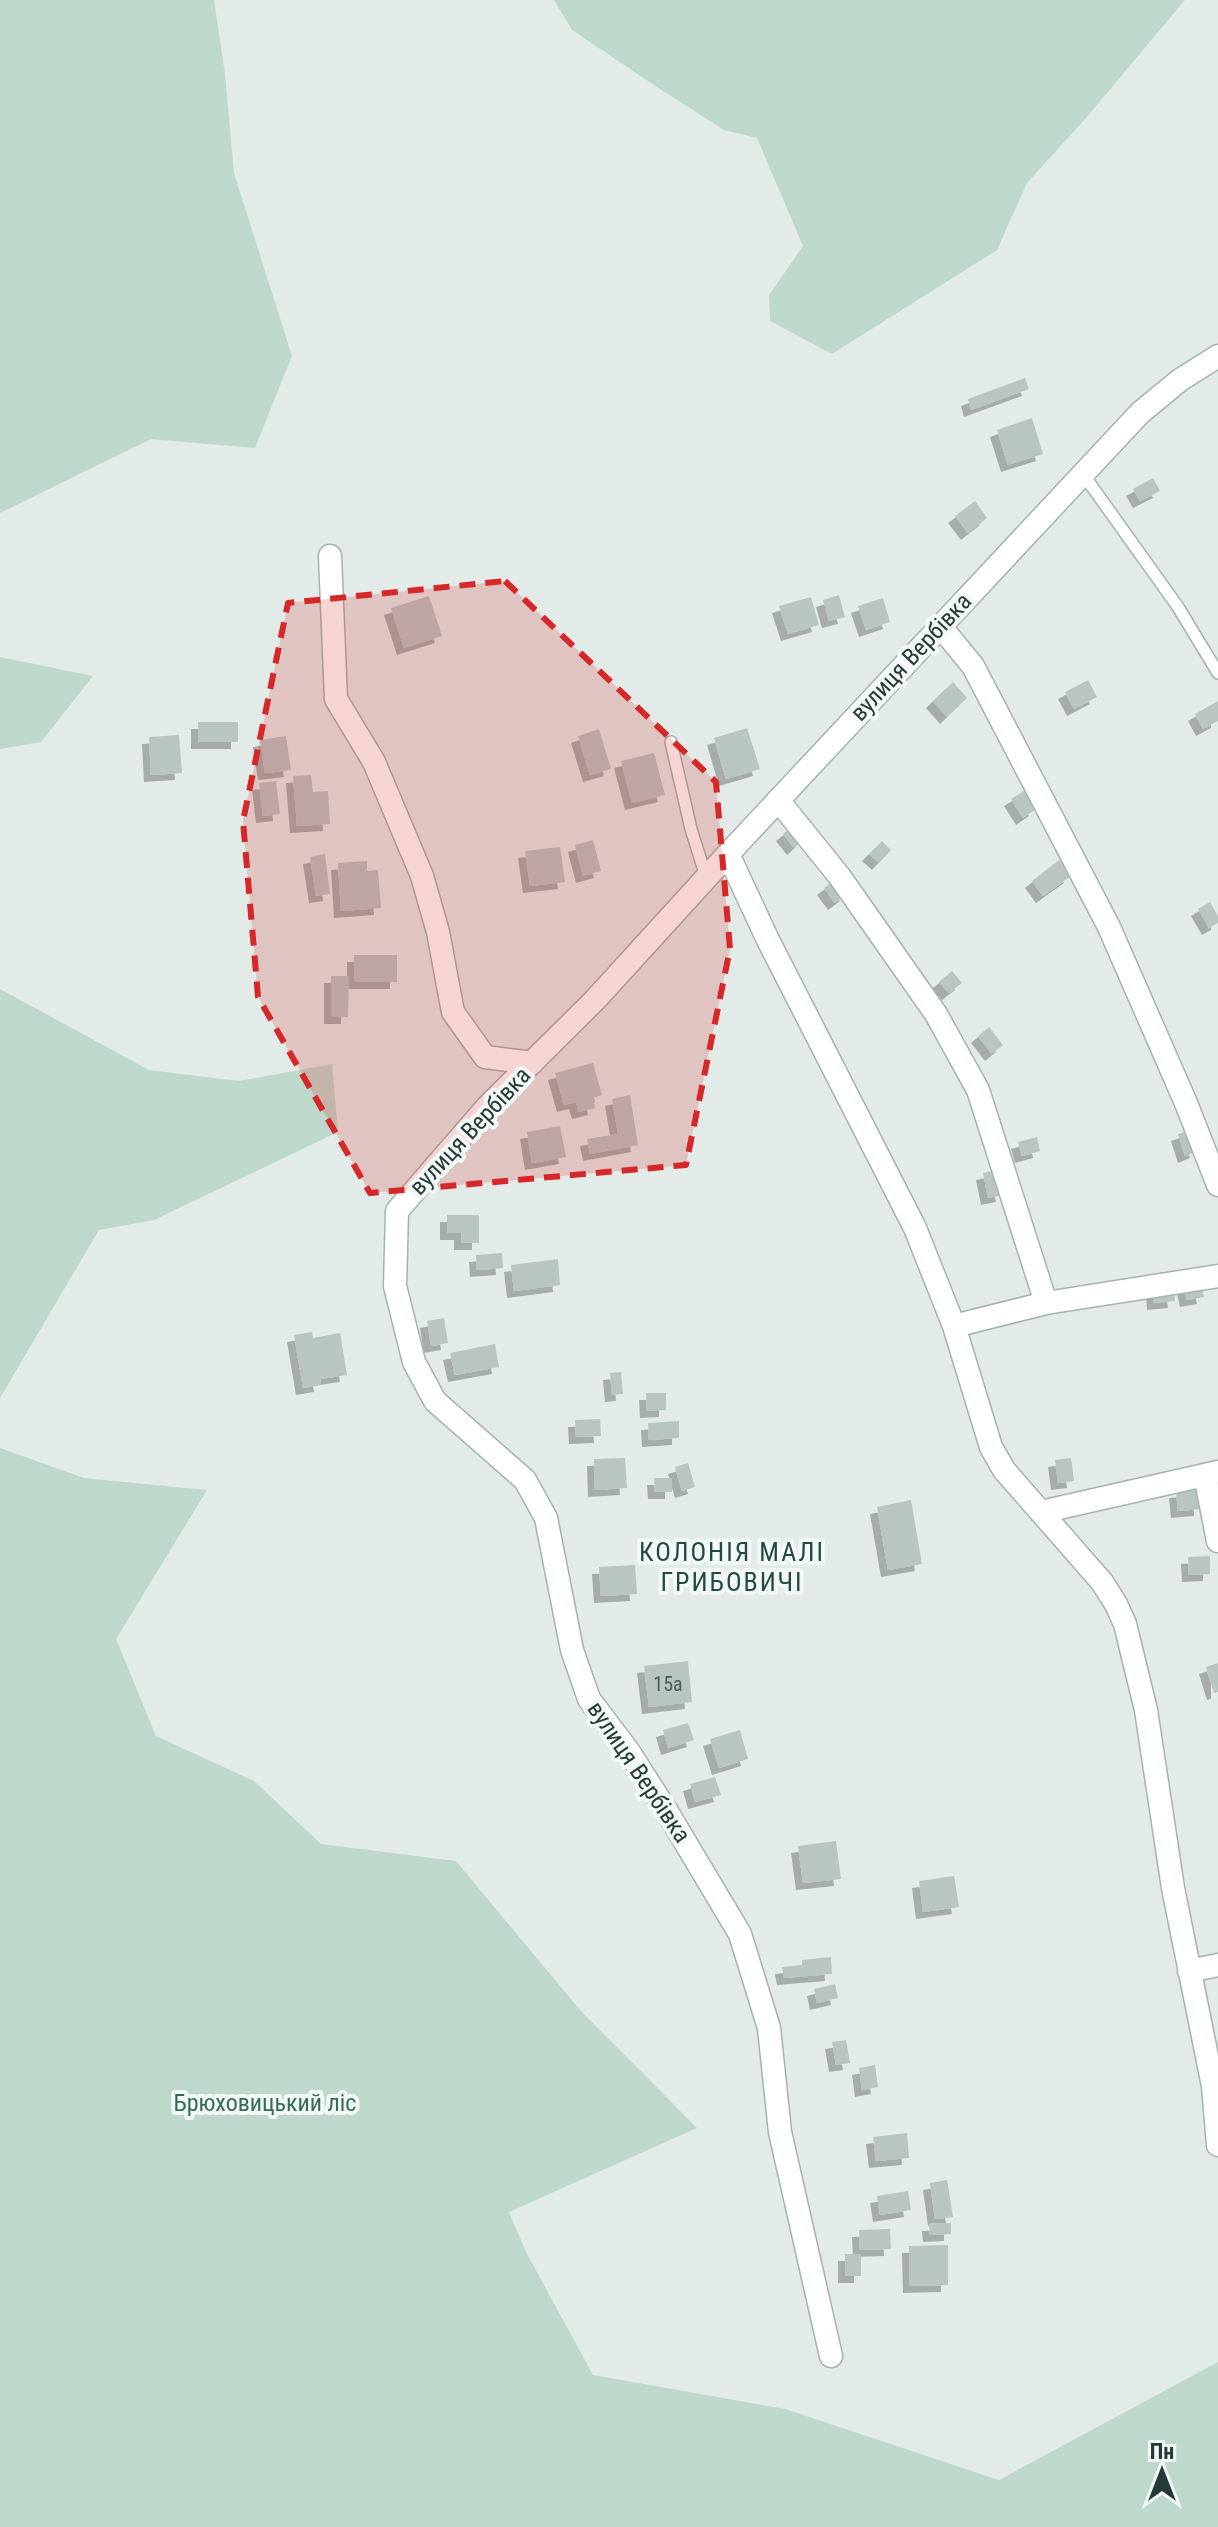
<svg xmlns="http://www.w3.org/2000/svg" width="1218" height="2527" viewBox="0 0 1218 2527" font-family="'Roboto Condensed',sans-serif">
<style>
.green{fill:#bed9cb}
.building{fill:#b8c5c2;filter:url(#shadow)}
.lines{fill:none;stroke-linecap:round;stroke-linejoin:round}
.lane-casing{stroke:#a6b2b0;stroke-width:14}
.street-casing{stroke:#a6b2b0;stroke-width:25}
.lane{stroke:#fff;stroke-width:11}
.street{stroke:#fff;stroke-width:22}
.marked{fill:#d62828;fill-opacity:0.2;stroke:#d62828;stroke-width:6;stroke-dasharray:16 10;stroke-linejoin:round}
.labels{text-anchor:middle;dominant-baseline:central;stroke-width:8;stroke-linejoin:round;paint-order:stroke}
.number-label{font-size:20px;fill:#4a5c5a}
.street-label{font-size:24px;fill:#253938;stroke:#f2f8f6}
.park-label{font-size:24px;fill:#346b54;stroke:#f2f8f6}
.neighbourhood-label{font-size:26px;letter-spacing:2px;fill:#234947;stroke:#f2f8f6}
</style>
<defs>
<filter id="shadow"><feDropShadow dx="-7" dy="7" stdDeviation="0" flood-color="#0004"/></filter>
</defs>
<rect width="100%" height="100%" fill="#e2ebe8"/>
<!-- green -->
<path class="green" d="M0 0H214L225 74 234 173 292 356 255 448 151 439 0 513Z
M554 0H1185L1086 118 1027 183 997 250 832 354 770 321 769 295 803 246 757 138 724 130 660 89 572 30Z
M0 657 93 676 41 742 0 749Z
M0 989 149 1070 239 1081 332 1064 338 1132 154 1220 99 1230 0 1398Z
M0 1448 84 1478 207 1490 116 1639 156 1736 254 1781 321 1844 456 1861 580 2010 697 2128 509 2212 526 2252 593 2375 785 2409 999 2480 1218 2362V2527H0Z"/>
<!-- building -->
<path class="building" d="M1025 378 1029 389 971 410 968 399Z
M1032 418 1043 454 1008 465 997 430Z
M1153 478 1160 491 1140 501 1133 489Z
M975 501 987 518 968 533 955 516Z
M839 595 845 617 829 621 823 600Z
M429 596 442 636 404 648 391 608Z
M811 597 819 625 788 634 779 606Z
M883 598 890 622 866 630 858 606Z
M1088 680 1097 697 1074 709 1065 692Z
M953 682 967 698 947 717 933 701Z
M1218 701V721L1203 729 1195 714Z
M198 722H238V742H198Z
M747 728 760 769 726 779 714 738Z
M599 729 611 769 590 775 578 736Z
M179 735 182 773 151 775 149 737Z
M286 736 291 770 265 773 260 740Z
M654 753 665 795 632 803 621 761Z
M311 775 313 792 328 791 330 824 297 826 293 776Z
M276 781 280 814 263 816 259 783Z
M1024 791 1036 809 1023 818 1011 799Z
M792 827 803 840 794 848 783 834Z
M593 840 601 871 583 876 575 845Z
M882 841 891 850 879 863 869 854Z
M560 847 565 882 530 886 525 851Z
M325 854 330 894 316 896 310 857Z
M1059 860 1071 876 1043 896 1032 881Z
M367 861V871L378 870 381 908 341 911 338 863Z
M836 879 847 894 835 903 824 888Z
M1210 902 1218 916V923L1209 928 1198 909Z
M354 955H397V982H354Z
M952 971 962 983 949 993 939 982Z
M331 976H349L348 1017H331Z
M989 1027 1003 1045 992 1054 978 1036Z
M593 1063 602 1095 593 1098 595 1108 579 1112 576 1102 564 1105 555 1073Z
M630 1095 638 1145 590 1154 587 1139 618 1134 612 1099Z
M560 1126 566 1157 532 1163 527 1132Z
M1190 1130 1197 1151 1185 1156 1178 1134Z
M1037 1137 1040 1151 1022 1156 1018 1142Z
M997 1170 1003 1195 988 1198 983 1173Z
M447 1215H479V1243H461V1233H447Z
M502 1253 503 1268 477 1270 476 1255Z
M558 1259 560 1285 514 1291 511 1265Z
M1201 1283 1204 1297 1187 1300 1184 1286Z
M1173 1286 1175 1301 1154 1303 1153 1289Z
M444 1318 448 1343 431 1346 427 1321Z
M312 1332 313 1338 340 1333 347 1375 320 1379 321 1385 303 1388 294 1335Z
M495 1344 499 1367 455 1375 450 1353Z
M621 1372 623 1394 612 1395 610 1373Z
M646 1393H666V1410L647 1411Z
M600 1419 601 1436 576 1437 575 1420Z
M679 1421V1438L649 1440 648 1423Z
M625 1458 627 1488 595 1490 594 1459Z
M1071 1458 1074 1481 1058 1483 1055 1460Z
M688 1463 695 1487 682 1491 675 1467Z
M654 1478H672V1492H655Z
M1200 1489 1201 1509 1178 1511 1176 1491Z
M911 1500 922 1564 888 1570 877 1507Z
M1210 1556V1574L1189 1575 1188 1557Z
M635 1565 637 1594 601 1596 599 1567Z
M688 1661 692 1702 649 1707 644 1666Z
M1218 1663V1692L1214 1693 1206 1667Z
M688 1723 694 1740 668 1748 663 1730Z
M740 1730 748 1759 719 1768 710 1739Z
M715 1777 721 1795 695 1802 690 1784Z
M836 1841 841 1879 803 1883 798 1846Z
M954 1876 959 1907 923 1912 919 1881Z
M831 1957 832 1974 784 1978 782 1967 802 1965V1960Z
M835 1984 838 1998 817 2003 814 1989Z
M846 2040 850 2063 836 2065 832 2042Z
M875 2065 878 2087 862 2090 859 2068Z
M907 2133 909 2158 876 2161 873 2137Z
M947 2180 953 2217 935 2219 930 2183Z
M908 2191 911 2210 880 2215 877 2196Z
M951 2223V2234L930 2235 929 2224Z
M890 2229 891 2249 860 2250 859 2230Z
M948 2245V2285L910 2286 909 2246Z
M845 2254H861V2276H845Z"/>
<g class="lines">
<!-- lane casing -->
<g class="lane-casing">
<path id="lane" d="M1083 474 1178 607 1218 673
M671 742 691 829 706 877"/>
</g>
<!-- street casing -->
<g class="street-casing">
<path id="street" d="M330 556 336 699 374 762 422 876 438 932 453 1012 485 1057 532 1063
M940 626 973 666 1109 927 1186 1103 1218 1185
M778 800 840 877 936 1014 978 1090 1046 1303
M728 854 768 940 915 1228 954 1326 991 1447 1004 1470 1102 1582 1116 1604 1125 1624 1146 1710 1173 1888 1213 2086 1218 2145
M954 1326 1046 1303 1218 1276
M1205 1475 1218 1541
M1041 1512 1218 1472
M1189 1971 1218 1965
M831 2356 780 2132 769 2028 740 1934 666 1810 629 1752 589 1699 572 1650 546 1518 525 1480 435 1401 414 1362 395 1286 397 1211 488 1106 595 1000 728 854 1140 413 1180 380 1218 356"/>
</g>
<!-- lane -->
<use href="#lane" class="lane"/>
<!-- street -->
<use href="#street" class="street"/>
</g>
<!-- marked area -->
<path class="marked" d="M505 581 716 782 730 949 686 1165 370 1193 258 997 243 821 288 603Z"/>
<g class="labels">
<!-- number labels -->
<g class="number-label">
<text x="668" y="1684">15а</text>
</g>
<!-- street labels -->
<g class="street-label">
<text transform="translate(911 657) rotate(-47)">вулиця Вербівка</text>
<text transform="translate(470 1131) rotate(-47)">вулиця Вербівка</text>
<text transform="translate(639 1772) rotate(56)">вулиця Вербівка</text>
</g>
<!-- park labels -->
<g class="park-label">
<text x="265" y="2103">Брюховицький ліс</text>
</g>
<!-- neighbourhood labels -->
<g class="neighbourhood-label">
<text x="732" y="1552">КОЛОНІЯ МАЛІ<tspan x="732" dy="30">ГРИБОВИЧІ</tspan></text>
</g>
</g>
<!-- north arrow -->
<g transform="translate(1162 2471)" stroke="#f2f8f6" stroke-width="6" paint-order="stroke">
<path d="M0-6L14 30L0 20L-14 30Z" fill="#253938"/>
<text y="-12" font-size="22" font-weight="bold" text-anchor="middle" fill="#253938">Пн</text>
</g>
</svg>
